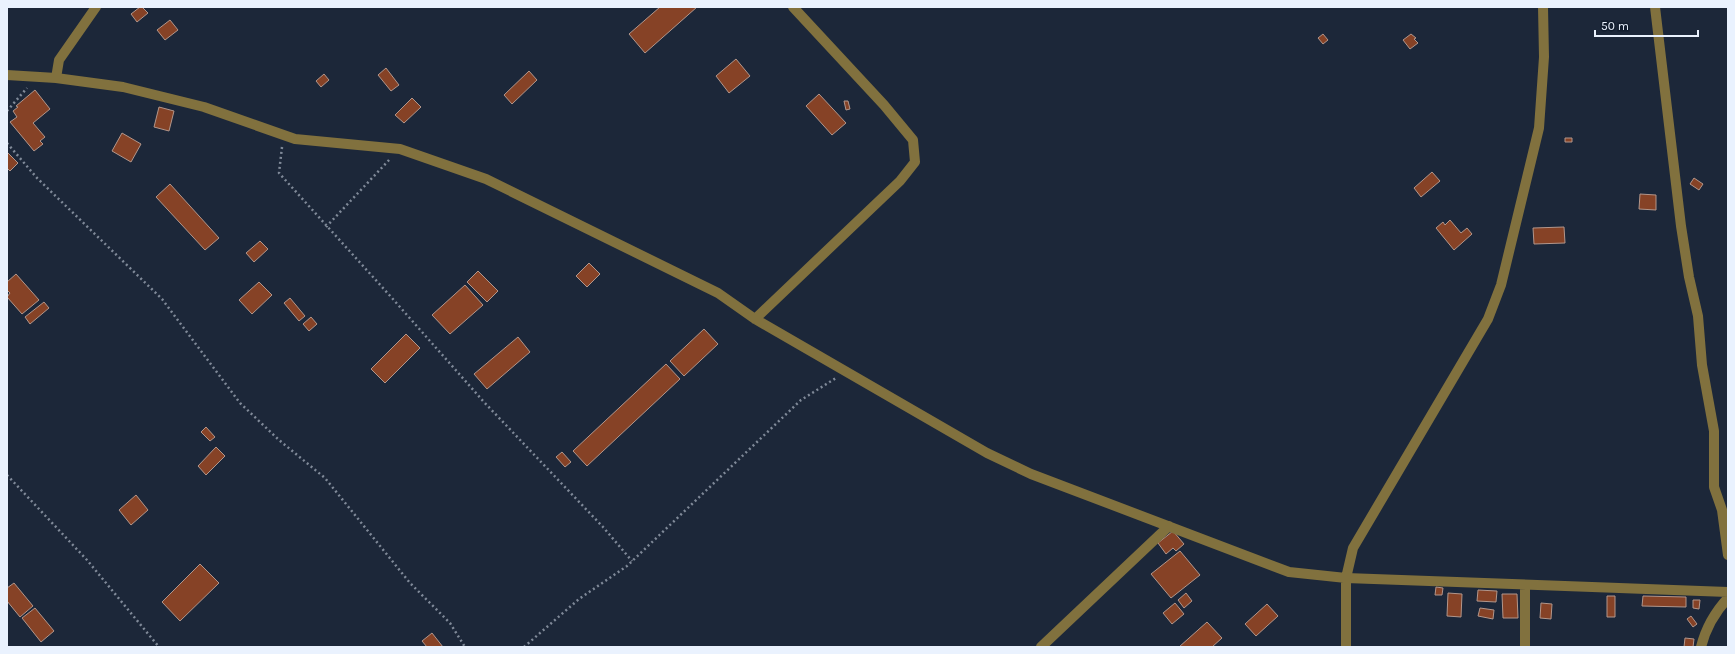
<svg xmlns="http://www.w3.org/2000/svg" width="1735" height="654" viewBox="0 0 1735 654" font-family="Karla,sans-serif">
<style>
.building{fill:#864226;stroke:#b2968b}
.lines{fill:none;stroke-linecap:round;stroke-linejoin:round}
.path{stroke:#808a99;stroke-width:2.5;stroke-dasharray:2 3;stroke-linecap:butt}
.minor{stroke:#81713e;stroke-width:10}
</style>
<rect width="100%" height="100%" fill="#1c2739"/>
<!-- building -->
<path class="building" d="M140 7H142L148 13 137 22 131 14Z
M660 7H697L645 53 629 34Z
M170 20 178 30 165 40 157 30Z
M1323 34 1328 40 1323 44 1318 38Z
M1411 34 1416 38 1414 39 1418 43 1410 49 1403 40Z
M736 59 750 76 729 93 716 76Z
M386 68 399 85 391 91 378 75Z
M529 71 537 80 512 104 504 95Z
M324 74 329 80 321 87 316 81Z
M35 90 50 109 33 123 45 137 40 141 43 144 34 151 10 122 17 117 13 111 18 107 16 106Z
M819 94 846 123 832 135 806 106Z
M412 98 421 107 404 123 395 115Z
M844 101H848L850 109 846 110Z
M159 107 174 111 169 131 154 127Z
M122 133 141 144 131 162 112 151Z
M1565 138H1572V142H1565Z
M7 152 18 163 10 171 7 168Z
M1432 172 1440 181 1421 197 1414 188Z
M1694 178 1703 184 1699 190 1690 184Z
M170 184 219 238 205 250 156 197Z
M1640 194 1656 195V210L1639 209Z
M1450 220 1461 233 1467 228 1472 234 1454 250 1436 228 1443 222 1445 225Z
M1564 227 1565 243 1534 244 1533 228Z
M260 241 268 249 254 262 246 253Z
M589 263 600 274 587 287 576 276Z
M478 271 498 291 487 302 467 282Z
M16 274 39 300 22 314 7 297 10 293 7 290V282Z
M259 282 272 295 252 314 239 300Z
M465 285 483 305 450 334 432 315Z
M290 298 305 316 299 321 284 303Z
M44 302 49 308 30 324 25 317Z
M311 317 317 324 309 331 303 324Z
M704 329 718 344 684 376 670 361Z
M406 334 420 348 385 383 371 369Z
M518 337 530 352 487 389 474 374Z
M666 364 680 379 587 466 573 451Z
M206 427 215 437 210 441 201 432Z
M216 447 225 456 206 475 198 466Z
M562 452 571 462 565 467 556 457Z
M136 495 148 510 131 525 119 510Z
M1173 531 1184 544 1176 551 1173 548 1166 554 1158 543Z
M1180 551 1200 575 1171 598 1151 574Z
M200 564 219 583 180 621 162 602Z
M14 583 33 606 20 617 7 601V588Z
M1436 587 1443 588 1442 595H1435Z
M1478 590 1497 591 1496 602 1477 601Z
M1186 593 1192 601 1184 608 1178 600Z
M1448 593 1462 594 1461 617 1447 616Z
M1502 594H1517L1518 618H1503Z
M1607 596H1615V617H1607Z
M1643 596 1686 597V607L1642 606Z
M1693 600H1700L1699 609 1693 608Z
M1175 603 1184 614 1172 624 1163 613Z
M1541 603 1552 604 1551 619 1540 618Z
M1267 604 1278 616 1256 636 1245 624Z
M35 608 54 631 41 642 22 618Z
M1480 608 1494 610 1493 619 1478 616Z
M1691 616 1697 624 1693 627 1687 619Z
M1207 622 1222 638 1212 647H1179Z
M432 633 443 647H427L422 641Z
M1685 638 1694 639 1693 647H1684Z"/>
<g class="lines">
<!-- path -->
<path class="path" d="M7 111 27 88
M7 143 37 178 162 299 240 403 279 440 325 478 410 583 450 623 465 647
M282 147 279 173 392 298 483 401 603 527 632 561
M326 227 390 159
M7 475 87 560 159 647
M524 647 579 599 627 566 801 400 836 378"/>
<!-- minor -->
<path class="minor" d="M1655 7 1681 226 1689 277 1698 316 1702 365 1714 431V487L1722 510 1728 555
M7 75 56 78 123 87 204 107 295 139 400 149 486 179 718 293 755 319 987 453 1031 474 1289 572 1346 578 1728 592
M56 78 59 60 96 7
M755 319 900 181 915 162 913 140 884 105 793 7
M1525 586V647
M1041 647 1169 526
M1346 647V578L1353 548 1488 319 1501 285 1539 128 1544 57 1543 7
M1701 647C1706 627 1715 612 1728 598"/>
</g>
<!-- border -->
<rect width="1735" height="654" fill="none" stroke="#eaf2fe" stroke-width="16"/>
<!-- scale -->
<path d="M1595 30v6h103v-6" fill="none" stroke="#eaf2fe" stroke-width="2"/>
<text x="1601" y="30" font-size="12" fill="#eaf2fe" stroke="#121d2e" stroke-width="3" paint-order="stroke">50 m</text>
</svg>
